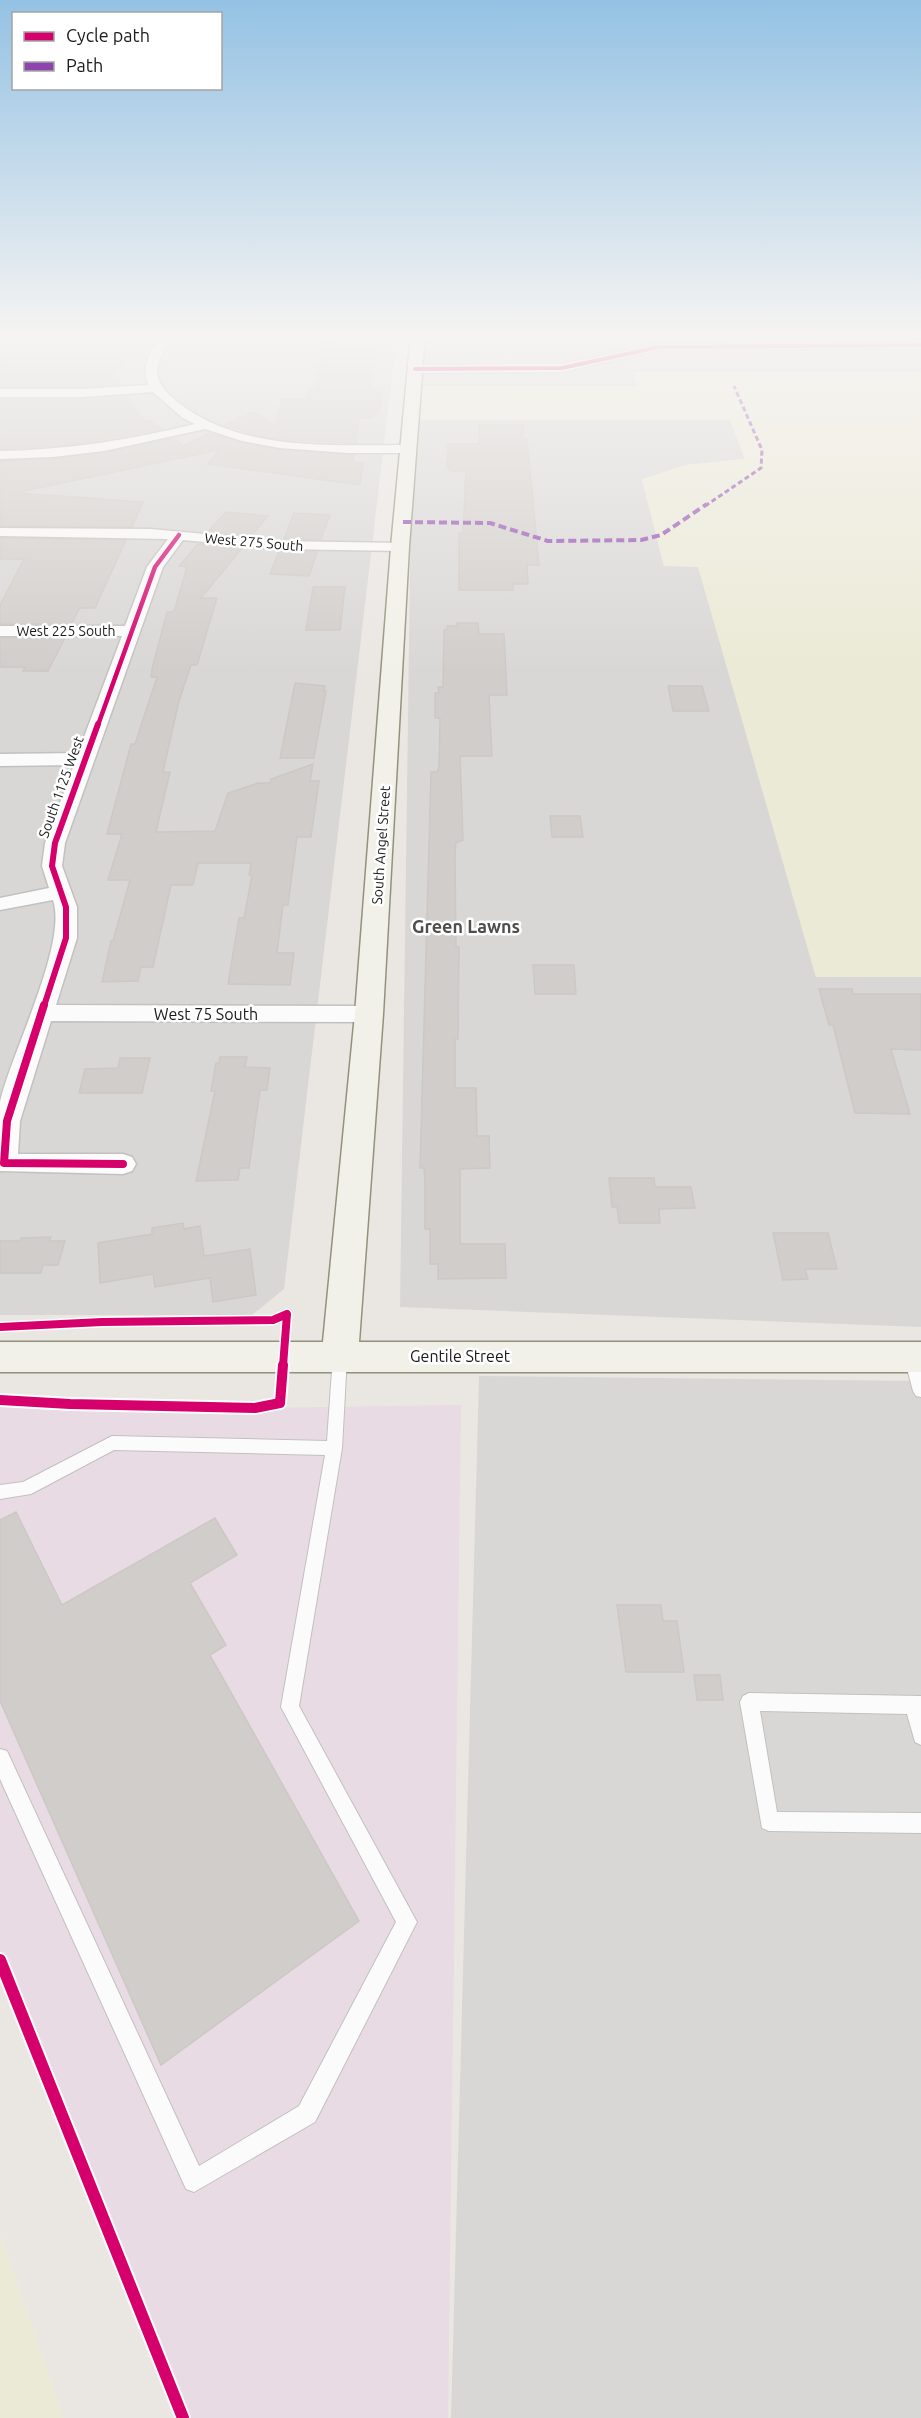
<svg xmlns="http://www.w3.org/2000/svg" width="921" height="2418" viewBox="0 0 921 2418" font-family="Ubuntu,sans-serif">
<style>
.residential{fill:#d9d7d5}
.industrial{fill:#e8dbe3}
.farmland{fill:#ebead6}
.building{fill:#d0cdca;stroke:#cdc8c5;stroke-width:1.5}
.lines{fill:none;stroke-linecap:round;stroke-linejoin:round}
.lane-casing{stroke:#c2c1bf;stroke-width:2}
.street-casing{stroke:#c2c1bf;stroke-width:3}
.secondary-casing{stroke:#92927c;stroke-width:3}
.lane{fill:#fcfbfb;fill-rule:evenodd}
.street{fill:#fcfbfb;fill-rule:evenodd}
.secondary{fill:#f2f1e9;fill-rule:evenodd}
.quiet-far1{stroke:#8e44ad;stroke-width:3;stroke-dasharray:5 3;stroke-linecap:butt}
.quiet{stroke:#8e44ad;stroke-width:4;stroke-dasharray:8 4;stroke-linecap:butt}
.cycleway-far5-casing{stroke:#fff;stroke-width:5}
.cycleway-far4-casing{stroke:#fff;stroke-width:7}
.cycleway-far3-casing{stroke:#fff;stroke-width:9}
.cycleway-far2-casing{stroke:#fff;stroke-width:11}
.cycleway-far1-casing{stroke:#fff;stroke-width:14}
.cycleway-casing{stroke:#fff;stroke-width:16}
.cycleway-far5{stroke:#d6006c;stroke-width:4}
.cycleway-far4{stroke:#d6006c;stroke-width:4.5}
.cycleway-far3{stroke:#d6006c;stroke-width:6}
.cycleway-far2{stroke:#d6006c;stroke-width:8}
.cycleway-far1{stroke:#d6006c;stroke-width:10}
.cycleway{stroke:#d6006c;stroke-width:12}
.labels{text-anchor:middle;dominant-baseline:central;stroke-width:5;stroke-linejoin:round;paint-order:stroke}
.far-street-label{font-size:14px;fill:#1b1b1b;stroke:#fff}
.street-label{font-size:16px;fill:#1b1b1b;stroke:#fff}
.neighbourhood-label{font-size:18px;font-weight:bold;fill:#4e4e4e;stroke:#fff}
</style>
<rect width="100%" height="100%" fill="#eae7e3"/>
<!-- residential -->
<path class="residential" d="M0 334H397L284 1289 252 1315H0Z
M420 334H921V372H634L637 386H414Z
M412 420H730L745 459 686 465 642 480 664 566H698L816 977H921V1327L400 1307Z
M479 1376 921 1381V2418H451Z"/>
<!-- industrial -->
<path class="industrial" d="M0 1404 255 1408 461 1405 448 2418H184L0 1956Z"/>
<!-- farmland -->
<path class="farmland" d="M633 372H921V977H816L698 567 664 566 642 479 686 465 745 459 730 420H412L414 386H637Z
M0 2233 63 2418H0Z"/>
<!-- building -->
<path class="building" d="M325 344 375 347 371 390H382L379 413H374L371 418H359L356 443 289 440 260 436 225 425 253 412 275 425 282 399H306L308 389H315Z
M0 351H128L114 378H120L117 385 82 387H0Z
M126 396 144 421H151L162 429 73 444 0 449V399H82Z
M479 425H523V439H527L539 565H527L528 584H513V590H459V533H463L466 471H450V468H447L448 444H479Z
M210 433 242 443 280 450 354 455 353 462 363 463 360 485 208 464 219 450 15 493 143 502 132 527 0 526V461L53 459 104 453 173 438 183 446Z
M226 512 268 516 251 536 208 532Z
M294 513 330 515 321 539H284Z
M0 538 126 540 95 608H80L71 624H0V605L24 559H0Z
M198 544 242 548 201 598H217L197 665H191L179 701 163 772H170L156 832 215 831 228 793 258 783H270L271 779 313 764 310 781H319L311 837H297L288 905H283L277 953H294L290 985 228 984 239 918H244L252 875H249L251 863H198L193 885H171L153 967H141L138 981 102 982 111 941H113L130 880H108L122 834H107L131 744H135L157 677H151L152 669 167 612H174L187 567 179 566Z
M279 551 317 552 309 576 270 574Z
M313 587H345L340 630H306Z
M457 623H478L479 634H504L507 695H489L492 756H460L463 840 456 843 455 856 456 947H459L458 1039H455V1088H476L477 1136H489L490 1168 460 1169V1244H505L506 1278 438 1279V1264H430V1229H425V1182L424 1168H420L431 772H437L439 767 440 718H435V693H439L438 687H443L444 630H447V626H457Z
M0 638H65L48 671H23L25 667H0Z
M295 683 325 686 324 691H326L314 758H280Z
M668 686H702L709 711H673Z
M550 816H580L583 837H552Z
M533 965H574L576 994H535Z
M819 989H852L853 994H921V1050L891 1049 910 1114 855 1113 833 1025H829Z
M220 1057H247L245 1067 270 1068 267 1090H260L249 1168H240L238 1180 196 1181 215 1091H211L216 1063H219Z
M120 1058H150L142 1093H79L85 1069 118 1068Z
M609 1178H654L655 1187H691L695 1208 659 1209 660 1223H619L617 1207H612Z
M183 1223 184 1229 200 1226 204 1256 250 1249 256 1295 213 1302 210 1278 155 1287 153 1274 100 1283 98 1243 152 1234V1228Z
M773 1233H828L837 1269H805L808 1279 783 1280Z
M51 1237 49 1241H65L58 1265H43L41 1273H0V1241H20L21 1238Z
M16 1512 62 1605 215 1518 237 1555 190 1583 226 1645 210 1655 359 1921 161 2065 0 1701V1520Z
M617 1605H661L663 1621H677L684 1672H626Z
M694 1675H720L723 1700H697Z"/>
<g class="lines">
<!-- lane casing -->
<g class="lane-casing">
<path id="lane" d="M340 1350 345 1352 347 1356 342 1448 299 1706 417 1922 315 2122 194 2192 186 2189 0 1779V1749L7 1751 199 2166 299 2106 396 1922 281 1707 325 1455 114 1450 31 1494 0 1499V1485L23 1482 112 1436 327 1441 333 1356 335 1352Z
M911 1351 916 1353 921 1366V1397L916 1396 913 1391 904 1357 906 1353Z
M749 1693 921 1696V1745L915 1742 907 1714 760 1711 777 1812 921 1813V1833L769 1831 762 1828 740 1702 743 1696Z"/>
</g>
<!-- street casing -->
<g class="street-casing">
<path id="street" d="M0 338 168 339 170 341C152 369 151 381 179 403 241 452 334 445 409 445L416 449 409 453H348L280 448 242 441 205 429 104 451 53 457 0 459V451C66 450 130 440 195 424L183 418 153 392 82 397H0V389H82L149 385C141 369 147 358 156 344H0Z
M921 342V348L659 350 562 372 415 373 409 369 415 365 562 364 659 344Z
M0 528 151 529 279 541 400 543 407 547 400 551 279 549 183 540 163 567 65 843 62 866 77 907V938L56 1005 369 1006 377 1009 381 1014 377 1019 369 1022 51 1021 20 1121 18 1154H123L132 1157 136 1164 132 1171 123 1174 0 1171C0 1150 0 1123 0 1102 11 1053 68 944 53 900L0 910V898L49 888 42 866 45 843 74 765 0 766V754L78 753 122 636H0V626H125L147 567 168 539 0 536Z"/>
</g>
<!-- secondary casing -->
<g class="secondary-casing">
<path id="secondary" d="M411 334H425L409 547 383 1014 359 1342H921V1372H0V1342H323L355 1014 391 547Z"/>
</g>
<!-- lane -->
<use href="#lane" class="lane"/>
<!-- street -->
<use href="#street" class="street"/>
<!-- secondary -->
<use href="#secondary" class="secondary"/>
<!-- quiet-far1 -->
<path class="quiet-far1" d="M705 506 761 468 762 450 734 386"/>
<!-- quiet -->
<path class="quiet" d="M403 522 490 523 548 541 641 540 661 535 707 504"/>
<!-- cycleway-far5 casing -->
<g class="cycleway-far5-casing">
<path id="cycleway-far5" d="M415 369 562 368 659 347 921 345"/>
</g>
<!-- cycleway-far4 casing -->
<g class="cycleway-far4-casing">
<path id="cycleway-far4" d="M98 725 155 567 179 535"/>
</g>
<!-- cycleway-far3 casing -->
<g class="cycleway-far3-casing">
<path id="cycleway-far3" d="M44 1006 66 938V907L52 866 55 843 98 724"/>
</g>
<!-- cycleway-far2 casing -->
<g class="cycleway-far2-casing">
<path id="cycleway-far2" d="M44 1005 7 1121 4 1163 123 1164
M0 1327 102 1322 273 1320 287 1314 283 1366"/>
</g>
<!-- cycleway-far1 casing -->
<g class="cycleway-far1-casing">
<path id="cycleway-far1" d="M0 1400 70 1404 255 1408 280 1403 283 1365"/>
</g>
<!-- cycleway casing -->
<g class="cycleway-casing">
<path id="cycleway" d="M0 1960 183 2418"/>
</g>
<!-- cycleway-far5 -->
<use href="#cycleway-far5" class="cycleway-far5"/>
<!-- cycleway-far4 -->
<use href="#cycleway-far4" class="cycleway-far4"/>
<!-- cycleway-far3 -->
<use href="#cycleway-far3" class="cycleway-far3"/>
<!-- cycleway-far2 -->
<use href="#cycleway-far2" class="cycleway-far2"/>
<!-- cycleway-far1 -->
<use href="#cycleway-far1" class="cycleway-far1"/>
<!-- cycleway -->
<use href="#cycleway" class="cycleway"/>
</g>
<!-- sky -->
<linearGradient id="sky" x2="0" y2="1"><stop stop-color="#94c2e4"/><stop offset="0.5" stop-color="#f6f4f2"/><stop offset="1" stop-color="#f6f4f2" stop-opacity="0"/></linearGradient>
<rect width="921" height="672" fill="url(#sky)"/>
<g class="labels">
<!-- far-street labels -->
<g class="far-street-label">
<text transform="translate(254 542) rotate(5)">West 275 South</text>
<text x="66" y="631">West 225 South</text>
<text transform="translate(61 787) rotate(-70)">South 1125 West</text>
<text transform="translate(381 845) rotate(-86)">South Angel Street</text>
</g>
<!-- street labels -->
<g class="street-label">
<text x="206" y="1014">West 75 South</text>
<text x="460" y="1356">Gentile Street</text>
</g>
<!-- neighbourhood labels -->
<g class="neighbourhood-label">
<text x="466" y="926">Green Lawns</text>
</g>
</g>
<!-- legend -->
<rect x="12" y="12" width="210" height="78" fill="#ffffff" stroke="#a4a4a4" stroke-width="1.5"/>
<rect x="24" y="32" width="30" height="9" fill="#d6006c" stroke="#a4a4a4" stroke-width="1.5"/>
<text x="66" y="42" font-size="18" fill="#1b1b1b">Cycle path</text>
<rect x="24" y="62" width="30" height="9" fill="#8e44ad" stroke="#a4a4a4" stroke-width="1.5"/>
<text x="66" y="72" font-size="18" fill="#1b1b1b">Path</text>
</svg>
